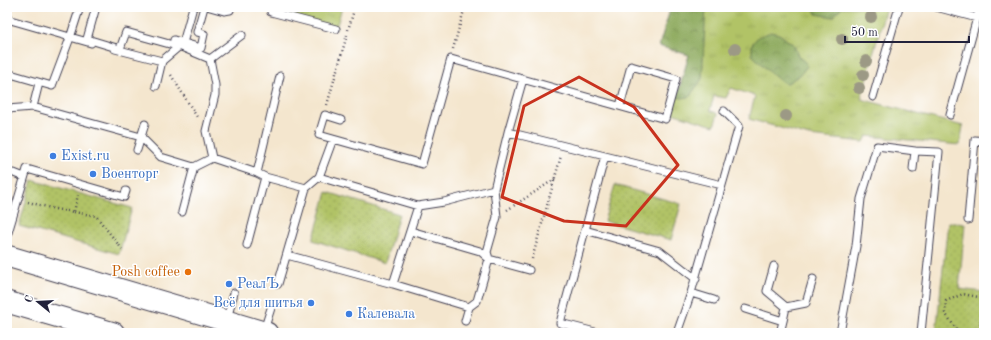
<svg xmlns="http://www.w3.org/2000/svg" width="991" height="340" viewBox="0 0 991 340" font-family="'Old Standard TT',serif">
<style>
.grass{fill:url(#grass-tufts);stroke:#6a7250}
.forest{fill:url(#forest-crowns);stroke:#57664b}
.park{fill:url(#park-dots);stroke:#6a7250}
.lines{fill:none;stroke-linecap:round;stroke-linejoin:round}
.service-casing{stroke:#423f51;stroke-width:9}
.primary-casing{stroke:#423f51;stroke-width:23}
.path{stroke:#423f51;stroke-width:2.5;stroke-dasharray:1 3;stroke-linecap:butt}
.service{stroke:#fff;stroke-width:7}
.primary{stroke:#fff;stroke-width:21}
.tree{fill:#9c9985}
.marked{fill:none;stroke:#c8321e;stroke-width:3;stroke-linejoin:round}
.shop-dot{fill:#3f7fe0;stroke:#fff;stroke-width:1.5}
.food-dot{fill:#e8710a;stroke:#fff;stroke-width:1.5}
.labels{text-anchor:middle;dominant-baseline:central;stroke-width:3;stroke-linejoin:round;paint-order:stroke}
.shop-label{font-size:14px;fill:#366cbe;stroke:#fff;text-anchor:start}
.food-label{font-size:14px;fill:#c56008;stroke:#fff;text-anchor:end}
</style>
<defs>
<pattern id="grass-tufts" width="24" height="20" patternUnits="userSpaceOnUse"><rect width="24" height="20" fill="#b1c366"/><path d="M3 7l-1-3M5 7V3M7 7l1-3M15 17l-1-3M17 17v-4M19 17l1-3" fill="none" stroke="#98a759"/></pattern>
<pattern id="forest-crowns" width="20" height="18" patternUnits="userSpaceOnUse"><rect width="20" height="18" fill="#8ca95b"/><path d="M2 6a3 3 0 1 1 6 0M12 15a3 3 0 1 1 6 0" fill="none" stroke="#72894c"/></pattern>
<pattern id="park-dots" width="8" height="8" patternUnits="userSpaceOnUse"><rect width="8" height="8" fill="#b1c366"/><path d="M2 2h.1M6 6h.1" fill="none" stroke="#98a759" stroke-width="1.8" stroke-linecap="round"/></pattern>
</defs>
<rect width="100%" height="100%" fill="#fff"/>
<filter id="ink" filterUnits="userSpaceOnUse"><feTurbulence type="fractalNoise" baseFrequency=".025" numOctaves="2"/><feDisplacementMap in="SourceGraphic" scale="8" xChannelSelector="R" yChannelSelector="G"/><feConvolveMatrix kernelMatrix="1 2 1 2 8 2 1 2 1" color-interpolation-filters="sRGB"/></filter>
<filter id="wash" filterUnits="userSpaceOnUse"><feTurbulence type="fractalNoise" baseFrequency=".012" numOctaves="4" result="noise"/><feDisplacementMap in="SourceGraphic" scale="16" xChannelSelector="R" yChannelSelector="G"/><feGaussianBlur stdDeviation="0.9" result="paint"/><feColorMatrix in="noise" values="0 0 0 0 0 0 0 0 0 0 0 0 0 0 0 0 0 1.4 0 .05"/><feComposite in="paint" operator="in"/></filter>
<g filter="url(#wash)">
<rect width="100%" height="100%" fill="#f4e6ce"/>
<!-- grass -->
<path class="grass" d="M272 7H342L336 29 271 12Z
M671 7H886L861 99 963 126 960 145 867 136 864 142 809 136 749 119 755 96 731 88 726 98 714 96 710 110 718 114 714 126 672 113 689 55 659 46Z"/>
<!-- forest -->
<path class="forest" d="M671 7H706L702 79 689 97 682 98 677 97 689 55 659 46Z
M813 7H842L833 17 816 14Z
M771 32 779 34 794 45 798 56 808 65 800 75 786 84 774 76 752 55V44L758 37Z"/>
<!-- park -->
<path class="park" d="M32 180 132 208 119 254 19 226Z
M615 185 681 204 671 240 604 221Z
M327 192 399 214 385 263 313 240Z
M948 222 965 224 959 289 984 292V333H936Z"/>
</g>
<g filter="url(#ink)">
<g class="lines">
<!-- service casing -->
<g class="service-casing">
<path id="service" d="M96 7 87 39 120 49 126 32 173 45 174 40 201 48 204 34 197 32 204 7
M210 7 224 11 230 10V7
M272 7 271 12 336 29
M936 7 977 18
M7 19 91 43
M179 46 210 59
M115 49 162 61 156 86
M210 59 215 85V95L206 131 212 158
M210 59 242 35
M162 61 183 43 193 7
M7 73 52 86 70 38 80 7
M873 97 899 7
M33 107 141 137 161 157 194 167 212 158 257 173 265 177 247 245
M7 109 33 107 39 83
M950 115 980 7
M341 120 325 115 319 135 422 164 451 59 665 119 676 79 631 66 620 106
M508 132 523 79
M137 150 145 124
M915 151 939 152 921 333
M14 173 24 177
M257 173 280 76
M265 177 306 188
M319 177 418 206 444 202 494 189
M182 212 194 167
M968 220 975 140 984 141
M585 230 660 251 696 279
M411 231 480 251 489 259 529 270
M7 236 27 169 124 197 126 191
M287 255 393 284 469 307
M774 266 767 291 786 307 783 321
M278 284 306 188 319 177 333 139
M393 284 418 206
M691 293 739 126 724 111
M786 307 806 303 813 279
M745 309 783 321 780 333
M227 319 234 293
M465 321 469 307 477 301 489 259 487 252 497 217 494 189 508 132 722 185
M264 330 272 305
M599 333 560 323 605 156
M677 333 691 293 714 300
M840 333 856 246 861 199 877 146 915 151 913 169"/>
</g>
<!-- primary casing -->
<g class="primary-casing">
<path id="primary" d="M7 256 267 333
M7 302 114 333"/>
</g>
<!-- path -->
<path class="path" d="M348 30 355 7
M453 49 465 7
M171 75 197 117
M327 105 347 35
M28 202 55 209 74 212 78 195
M507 210 555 179
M74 212 96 216 122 249
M532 259 561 156
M959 333 945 313 946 301 963 294 984 298
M979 333 984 298"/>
<!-- service -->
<use href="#service" class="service"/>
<!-- primary -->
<use href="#primary" class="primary"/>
</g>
<!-- trees -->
<g class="tree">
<circle cx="871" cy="17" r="6"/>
<circle cx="842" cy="39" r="6"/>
<circle cx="735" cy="49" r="6"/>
<circle cx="866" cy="61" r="6"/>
<circle cx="863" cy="75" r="6"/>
<circle cx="859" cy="88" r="6"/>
<circle cx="786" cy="116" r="6"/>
</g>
</g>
<!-- marked area -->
<path class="marked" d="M579 77 634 107 678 165 626 226 564 221 502 197 524 106Z"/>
<!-- markers -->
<g class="shop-dot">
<circle cx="53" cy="156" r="4"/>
<circle cx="93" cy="174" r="4"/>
<circle cx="229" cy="284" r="4"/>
<circle cx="311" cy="303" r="4"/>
<circle cx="349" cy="314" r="4"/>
</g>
<circle class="food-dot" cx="188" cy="272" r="4"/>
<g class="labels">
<!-- shop labels -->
<g class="shop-label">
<text x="61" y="156">Exist.ru</text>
<text x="101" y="174">Военторг</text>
<text x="237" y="284">РеалЪ</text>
<text x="303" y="303" text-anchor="end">Всё для шитья</text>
<text x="357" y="314">Калевала</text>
</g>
<!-- food labels -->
<g class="food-label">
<text x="180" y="272">Posh coffee</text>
</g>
</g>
<!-- margin -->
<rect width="991" height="340" fill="none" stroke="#fff" stroke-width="24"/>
<!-- north arrow -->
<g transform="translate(38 302) rotate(288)" stroke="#ffffff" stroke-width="3" paint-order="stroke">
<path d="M0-3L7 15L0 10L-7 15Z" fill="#22223b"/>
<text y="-6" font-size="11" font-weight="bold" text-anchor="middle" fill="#22223b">С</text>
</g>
<!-- scale -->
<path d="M845 36v6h124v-6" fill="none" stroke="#22223b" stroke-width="2"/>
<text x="851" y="36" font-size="12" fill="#22223b" stroke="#ffffff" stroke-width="3" paint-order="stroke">50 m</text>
</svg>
